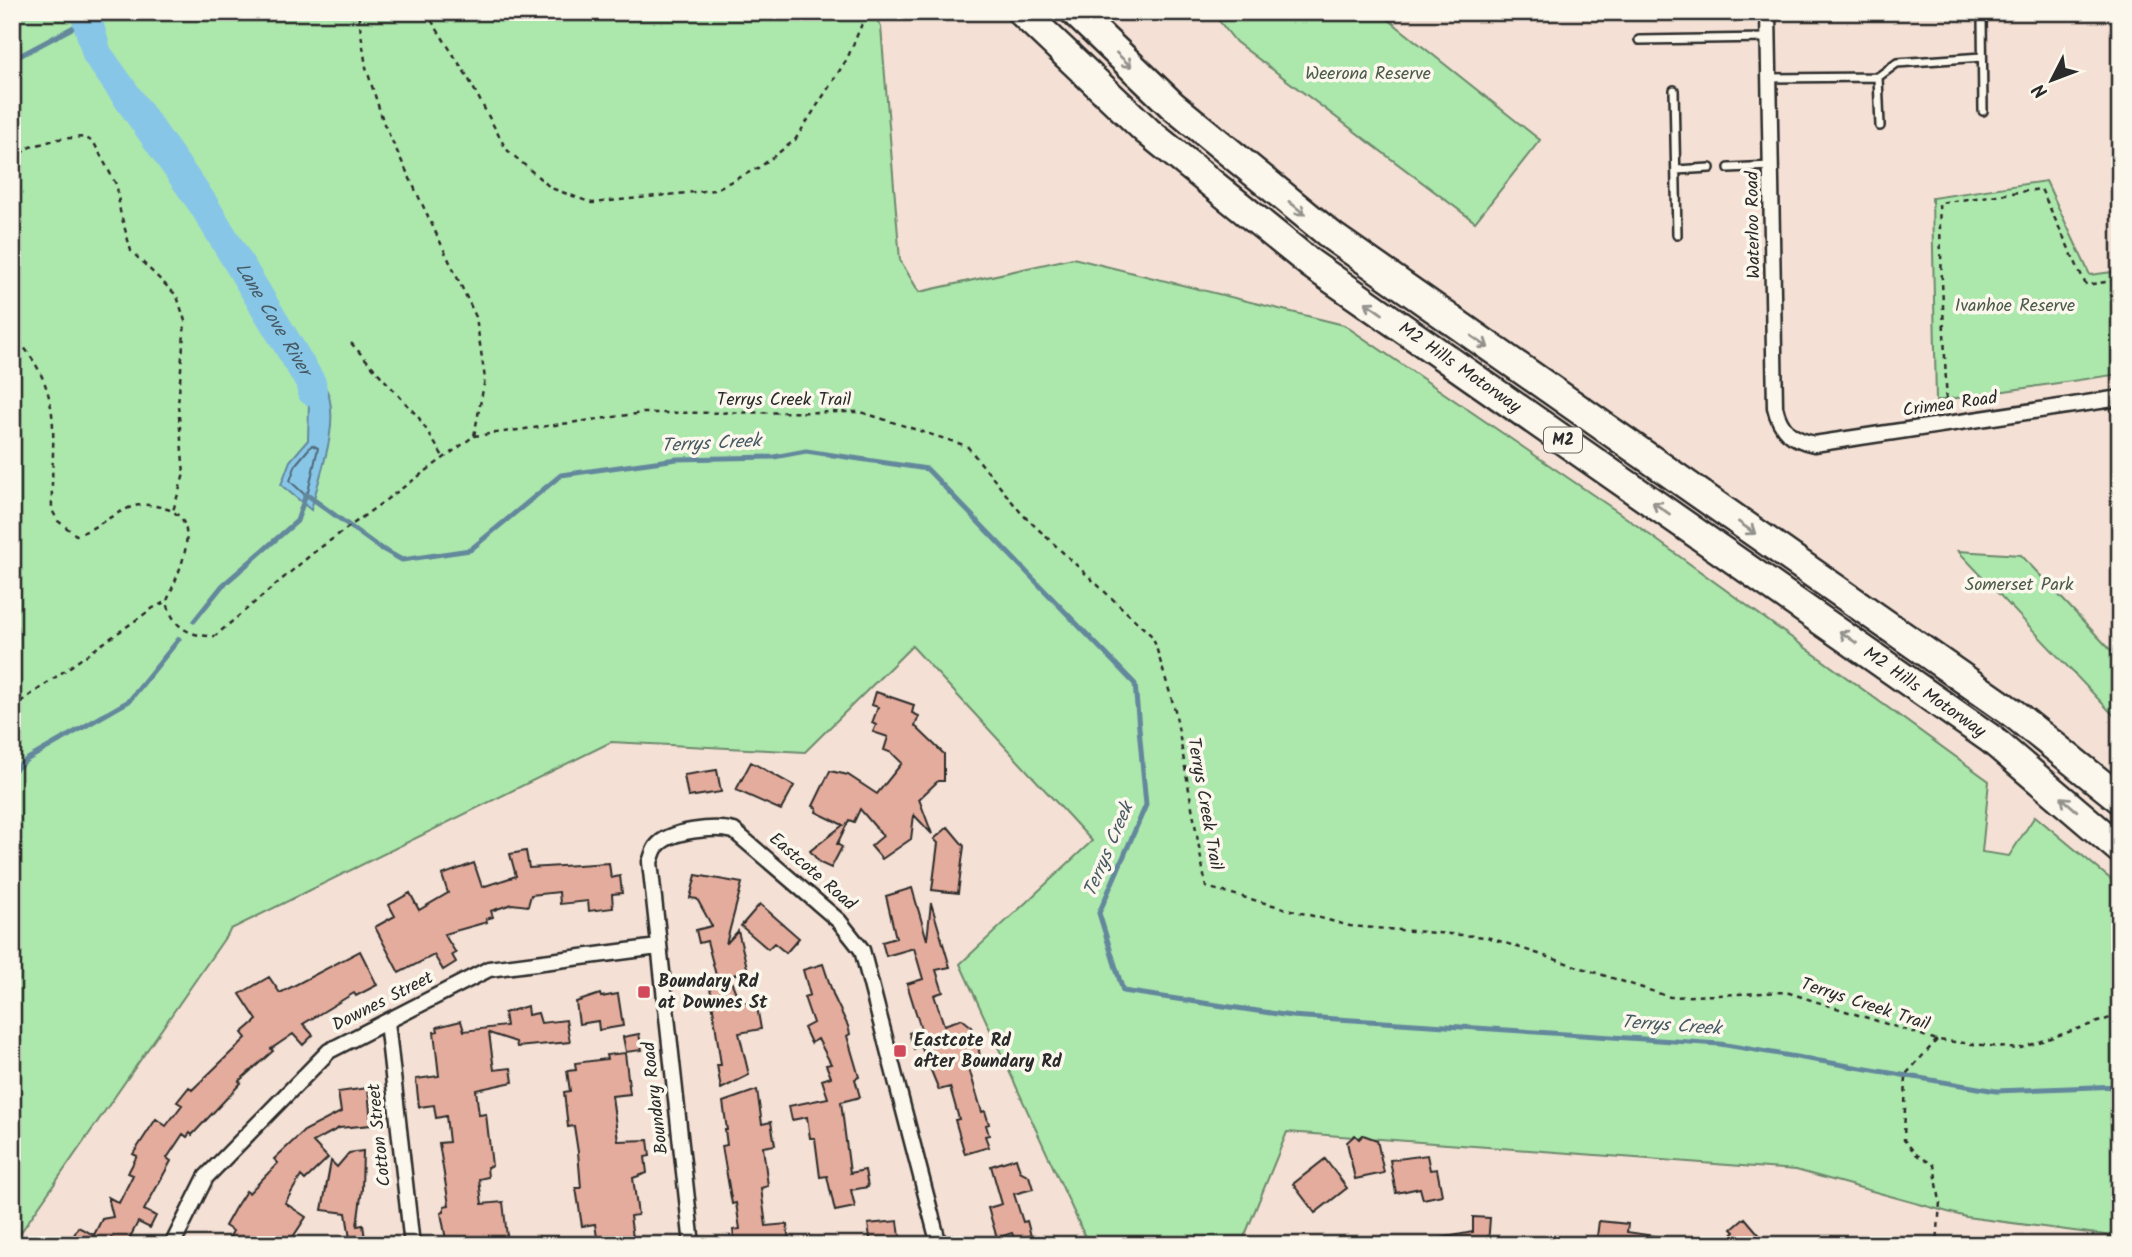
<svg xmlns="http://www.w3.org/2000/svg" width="2132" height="1257" viewBox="0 0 2132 1257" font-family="Kalam,sans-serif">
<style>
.green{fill:#ace7ac;stroke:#6c896c;stroke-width:2}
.water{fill:#88c6e8;stroke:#63889c;stroke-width:2}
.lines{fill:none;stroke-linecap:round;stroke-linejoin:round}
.shore{stroke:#506977;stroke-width:2}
.stream{stroke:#63889c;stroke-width:5}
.river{stroke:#88c6e8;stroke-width:30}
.building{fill:#e4ac9c;stroke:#2b2b2b;stroke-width:2}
.service-casing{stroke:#2b2b2b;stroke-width:12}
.minor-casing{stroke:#2b2b2b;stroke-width:19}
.motorway-casing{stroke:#2b2b2b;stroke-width:33}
.path{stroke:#2b2b2b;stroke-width:2.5;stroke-dasharray:5 5;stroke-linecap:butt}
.service{stroke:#fbf7ec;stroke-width:7}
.minor{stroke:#fbf7ec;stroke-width:14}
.motorway{stroke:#fbf7ec;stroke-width:28}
.oneway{stroke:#93918c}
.poi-dot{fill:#d1495b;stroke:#fbf7ec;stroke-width:2.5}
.labels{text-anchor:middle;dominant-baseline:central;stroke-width:7;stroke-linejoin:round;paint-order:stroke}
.shield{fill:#fbf7ec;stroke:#696865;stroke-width:2}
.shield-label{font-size:16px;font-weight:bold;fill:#2b2b2b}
.park-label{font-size:18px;fill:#4b5a4b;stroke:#fbf7ec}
.street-label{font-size:18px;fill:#2b2b2b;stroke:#fbf7ec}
.poi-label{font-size:18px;font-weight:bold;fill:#2b2b2b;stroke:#fbf7ec;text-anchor:start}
.water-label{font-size:19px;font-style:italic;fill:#475a64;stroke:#fbf7ec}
</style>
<rect width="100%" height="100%" fill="#f4e0d4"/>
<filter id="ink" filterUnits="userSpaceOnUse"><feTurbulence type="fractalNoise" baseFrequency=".0143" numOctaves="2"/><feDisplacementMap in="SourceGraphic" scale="14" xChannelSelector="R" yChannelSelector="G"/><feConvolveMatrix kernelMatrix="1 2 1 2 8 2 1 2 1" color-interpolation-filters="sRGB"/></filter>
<g filter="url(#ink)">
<!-- green -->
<path class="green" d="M12 12H872L881 27 900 260 919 292 1073 258 1344 325 1621 514 1989 781 1982 852 2009 856 2035 816 2120 887V1237L1966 1217 1796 1170 1287 1132 1241 1245H1089L960 964 1092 841 912 646 805 752 611 742 231 929 12 1245Z
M1212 12H1379L1540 140 1475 222 1236 42Z
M2046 181 2090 275 2120 271V374L1936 401 1932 198Z
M1958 551 2021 555 2120 660V722Z"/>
<!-- water -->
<path class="water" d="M285 347C299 359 324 378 329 396 338 431 319 476 311 510L281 485 290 461 308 440 309 401Z"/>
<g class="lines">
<!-- shore -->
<path class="shore" d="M312 445 318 448 308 492 304 494 290 481 296 464Z"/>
<!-- stream -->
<path class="stream" d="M12 60 87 20
M194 621 222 586 297 521 306 494 377 546 402 560 470 550 561 475 677 459 774 457 806 451 927 469 1135 684 1146 805 1099 913 1123 991 1291 1016 1720 1044 1996 1091 2120 1086
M12 772 26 760 129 701 179 639"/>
<!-- river -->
<path class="river" id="s1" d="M85 12 97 54 203 204 311 383 312 391"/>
</g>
<!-- building -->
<path class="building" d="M876 692 914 705 912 713 919 716 915 726 944 754V781H938L919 799 932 834 914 815 911 839 882 859 871 846 883 836 860 809 854 822 849 820 837 844 842 847 831 868 820 863 810 851 843 825 816 812 817 808 813 806 830 771 848 775 877 794 902 763 892 753 884 750 888 737 873 732 876 725 872 723 878 707 872 705Z
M751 762 794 786 781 810 736 790Z
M717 770 721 792 688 797 684 775Z
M948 827 964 846 958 893 932 890 938 843 934 839Z
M526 851 529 868 609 863 611 878 620 876 622 893 612 894 613 908 589 911 588 901 560 904 559 892 531 895 528 906 512 904 491 911 493 917 486 919 487 922 444 934 456 953 452 955 456 962 443 970 434 955 399 973 375 927 395 916 389 905 410 893 419 910 448 893 442 875 474 863 482 887 516 876 510 854Z
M696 875 742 883 726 944 738 931 748 971 729 976 740 1003 756 1001 761 1029 739 1033 749 1075 721 1089 717 1065H721L710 987 718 983 707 941 699 943 696 930 712 926 697 899 690 898Z
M912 888 927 940 931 903 950 967 936 970 943 992 934 995 944 1025 962 1019 972 1027 978 1043 980 1058 967 1062 982 1112 985 1111 989 1124 986 1125 989 1135 985 1136 989 1147 965 1154 955 1120 959 1119 950 1087 939 1090 921 1046 914 1049 909 1033 921 1029 907 984 923 979 914 948 886 956 882 942 896 938 886 896Z
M760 904 799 938 786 953 774 943 768 949 741 926Z
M360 951 377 985 356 996 354 993 303 1024 313 1035 303 1045 293 1034 271 1049 273 1051 239 1081 241 1083 192 1135 190 1133 187 1137 183 1134 167 1158 171 1161 144 1210 156 1216 150 1228 138 1222 126 1245 111 1238 109 1242 113 1245H69L78 1227 94 1235 102 1219 113 1217 108 1197 119 1203 133 1175 128 1173 137 1156 133 1154 156 1119 166 1126 182 1105 177 1102 189 1087 192 1090 246 1038 242 1033 257 1020 240 994 269 977 280 993Z
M823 964 834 997 848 1026 850 1034 847 1036 859 1077 855 1079 860 1097 841 1102 850 1173 865 1170 868 1187 851 1190 855 1207 835 1211 827 1176 820 1177 815 1138H810L807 1117 792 1120 789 1106 828 1098 822 1080 831 1077 826 1065 831 1064 818 1039 811 1043 804 1028 813 1023 804 997 810 995 803 970Z
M600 994 601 997 618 994 623 1026 599 1030 598 1021 579 1024 576 1002Z
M527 1006 528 1015 538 1013 541 1023 566 1020 570 1042 517 1047 516 1042 489 1033 494 1070 511 1068 513 1082 476 1090 479 1115 486 1114 492 1166 487 1167 488 1177 479 1179 482 1204 503 1202 508 1245H447L441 1213 444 1212V1206L449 1205 439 1143 449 1142 446 1116 436 1118 434 1105 419 1107 416 1079 439 1076 434 1032 438 1031 437 1027 461 1021 464 1031 506 1026 504 1013Z
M639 1034 642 1050 626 1052 623 1037Z
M625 1053 630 1094 612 1096 618 1141 648 1140 650 1156 645 1157 647 1173 633 1178 638 1215 630 1216 634 1245 598 1244 595 1224 582 1226 576 1188H581L578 1152 574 1126 568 1127 564 1092 570 1091 567 1071 576 1070 575 1063 607 1059 606 1055Z
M368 1088 371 1125 339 1128 313 1142 328 1158 305 1180 301 1176 285 1203 306 1217 289 1243 279 1236 274 1245H225L233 1231 225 1226 235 1208 246 1191 249 1193 278 1163 274 1159 304 1131 341 1112 338 1092Z
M757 1090 762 1124 771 1122 775 1145 763 1147 768 1186 761 1188 766 1226 787 1224 789 1245H735L733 1230 740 1229 736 1203 732 1204 722 1146 727 1145 725 1130H727L723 1102Z
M1355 1135 1359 1139 1363 1135 1377 1140 1384 1173 1355 1179 1347 1142Z
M363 1151 362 1189 357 1226 363 1225 366 1245H351L346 1213 322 1210 331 1161 337 1167 349 1153Z
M1427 1155 1430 1170 1437 1169 1442 1195 1423 1199 1420 1188 1396 1193 1390 1160Z
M1016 1158 1020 1171 1029 1176 1033 1189 1014 1194 1023 1222 1027 1221 1031 1236 1015 1241 1012 1233 997 1238 988 1208 1002 1204 991 1166Z
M1325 1159 1347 1188 1315 1213 1293 1184Z
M1473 1217 1490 1218 1488 1245H1442L1441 1238 1473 1232Z
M1745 1218 1768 1245H1720L1735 1232 1732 1229Z
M898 1221 901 1245H871L868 1224Z
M1599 1221 1628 1224 1627 1232 1661 1237 1660 1245H1596Z"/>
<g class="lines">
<!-- service casing -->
<g class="service-casing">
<path id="service" d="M1982 16 1983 111
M1639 40 1768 38
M1878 77 1897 63 1982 57
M1770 78 1878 77 1880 126
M1674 90 1677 235
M1729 168 1772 166
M1676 170 1710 168"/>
</g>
<!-- minor casing -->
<g class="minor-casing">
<path id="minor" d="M1768 12 1775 407C1780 430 1791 439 1814 444L2120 398
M387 1022 412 1245
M172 1245 206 1177 329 1051 489 969 658 947
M692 1245 650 862C652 858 653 850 657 846 670 830 715 826 734 831L839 921 862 950 939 1245"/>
</g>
<!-- motorway casing -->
<g class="motorway-casing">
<g id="motorway">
<path id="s2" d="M1022 12 1147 131 1311 264 1991 739 2120 849"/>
<path d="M1075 12 1172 105 1333 237 2014 714 2120 799"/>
</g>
</g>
<!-- path -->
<path class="path" d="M426 12 467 76 506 149 551 188 592 203 714 190 760 167 795 140 847 59 867 12
M12 159 30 147 58 139 85 137 94 143 117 186 120 211 131 251 177 296 185 321 178 405 184 474 173 511
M12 333C68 394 50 435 52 510L58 521 76 535C97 529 113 512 135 506 146 503 157 506 167 509 206 522 176 577 167 601 172 628 191 637 215 636L313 553 474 436 485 379 476 317 384 124 366 67 358 12
M351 343 419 418 444 458
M1947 409 1939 203 2041 189 2086 285 2120 280
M474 436 643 413 861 412 967 446 1022 514 1153 637 1175 710 1206 887 1350 926 1487 937 1670 997 1786 992 1937 1040 2018 1049 2113 1017 2120 1011
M12 708 153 608 167 601
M1937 1040 1906 1074 1904 1140 1917 1155 1934 1165 1940 1202 1937 1245"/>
<!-- service -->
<use href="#service" class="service"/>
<!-- minor -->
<use href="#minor" class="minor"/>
<!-- motorway -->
<use href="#motorway" class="motorway"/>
</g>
<!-- one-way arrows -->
<defs><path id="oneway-shaft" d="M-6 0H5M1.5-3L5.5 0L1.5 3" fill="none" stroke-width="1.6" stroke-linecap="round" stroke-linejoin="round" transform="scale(1.75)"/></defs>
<g class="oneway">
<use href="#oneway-shaft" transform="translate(1124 60) rotate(43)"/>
<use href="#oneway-shaft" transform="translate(1297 208) rotate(39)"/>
<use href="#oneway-shaft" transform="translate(1374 308) rotate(-145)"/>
<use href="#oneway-shaft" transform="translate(1480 342) rotate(35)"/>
<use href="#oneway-shaft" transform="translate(1661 508) rotate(-145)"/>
<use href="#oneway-shaft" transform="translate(1747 528) rotate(35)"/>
<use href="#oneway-shaft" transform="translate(1848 637) rotate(-145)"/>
<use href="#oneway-shaft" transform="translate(2069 804) rotate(-139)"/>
</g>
</g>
<!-- markers -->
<g class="poi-dot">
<rect x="637" y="985" width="14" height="14" rx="3.5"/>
<rect x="893" y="1044" width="14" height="14" rx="3.5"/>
</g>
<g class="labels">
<!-- shield labels -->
<rect class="shield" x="1544" y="427.5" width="38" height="25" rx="5"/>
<g class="shield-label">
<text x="1563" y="440">M2</text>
</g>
<!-- park labels -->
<g class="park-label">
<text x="1368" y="74">Weerona Reserve</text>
<text x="2015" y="306">Ivanhoe Reserve</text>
<text x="2019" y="585">Somerset Park</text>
</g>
<!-- street labels -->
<g class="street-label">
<text transform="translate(1754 225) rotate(-91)">Waterloo Road</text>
<text stroke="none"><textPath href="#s2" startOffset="565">M2 Hills Motorway</textPath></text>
<text x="784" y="400">Terrys Creek Trail</text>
<text transform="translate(1950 405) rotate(-8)">Crimea Road</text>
<text stroke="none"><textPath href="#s2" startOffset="1132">M2 Hills Motorway</textPath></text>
<text transform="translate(1204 804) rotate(80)">Terrys Creek Trail</text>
<text transform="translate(812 872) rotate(41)">Eastcote Road</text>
<text transform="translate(383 1002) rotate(-27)">Downes Street</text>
<text transform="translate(1865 1005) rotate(18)">Terrys Creek Trail</text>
<text transform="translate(656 1098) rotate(-97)">Boundary Road</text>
<text transform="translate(380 1135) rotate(-96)">Cotton Street</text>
</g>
<!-- poi labels -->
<g class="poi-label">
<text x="658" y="982">Boundary Rd<tspan x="658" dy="21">at Downes St</tspan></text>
<text x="914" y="1041">Eastcote Rd<tspan x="914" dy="21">after Boundary Rd</tspan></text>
</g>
<!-- water labels -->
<g class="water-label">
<text stroke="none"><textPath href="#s1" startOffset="362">Lane Cove River</textPath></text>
<text transform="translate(711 444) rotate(-3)">Terrys Creek</text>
<text transform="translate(1109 850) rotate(-67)">Terrys Creek</text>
<text transform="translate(1671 1026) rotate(4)">Terrys Creek</text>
</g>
</g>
<!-- margin -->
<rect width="2132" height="1257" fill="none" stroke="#fbf7ec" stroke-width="42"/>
<rect x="21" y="21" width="2090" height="1215" fill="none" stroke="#2b2b2b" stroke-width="2.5" filter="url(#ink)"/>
<!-- north arrow -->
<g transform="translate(2052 80) rotate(228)" stroke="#fbf7ec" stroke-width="5" paint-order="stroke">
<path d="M0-5L12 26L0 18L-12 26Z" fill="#2b2b2b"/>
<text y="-10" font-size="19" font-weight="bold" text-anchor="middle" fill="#2b2b2b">N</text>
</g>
</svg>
